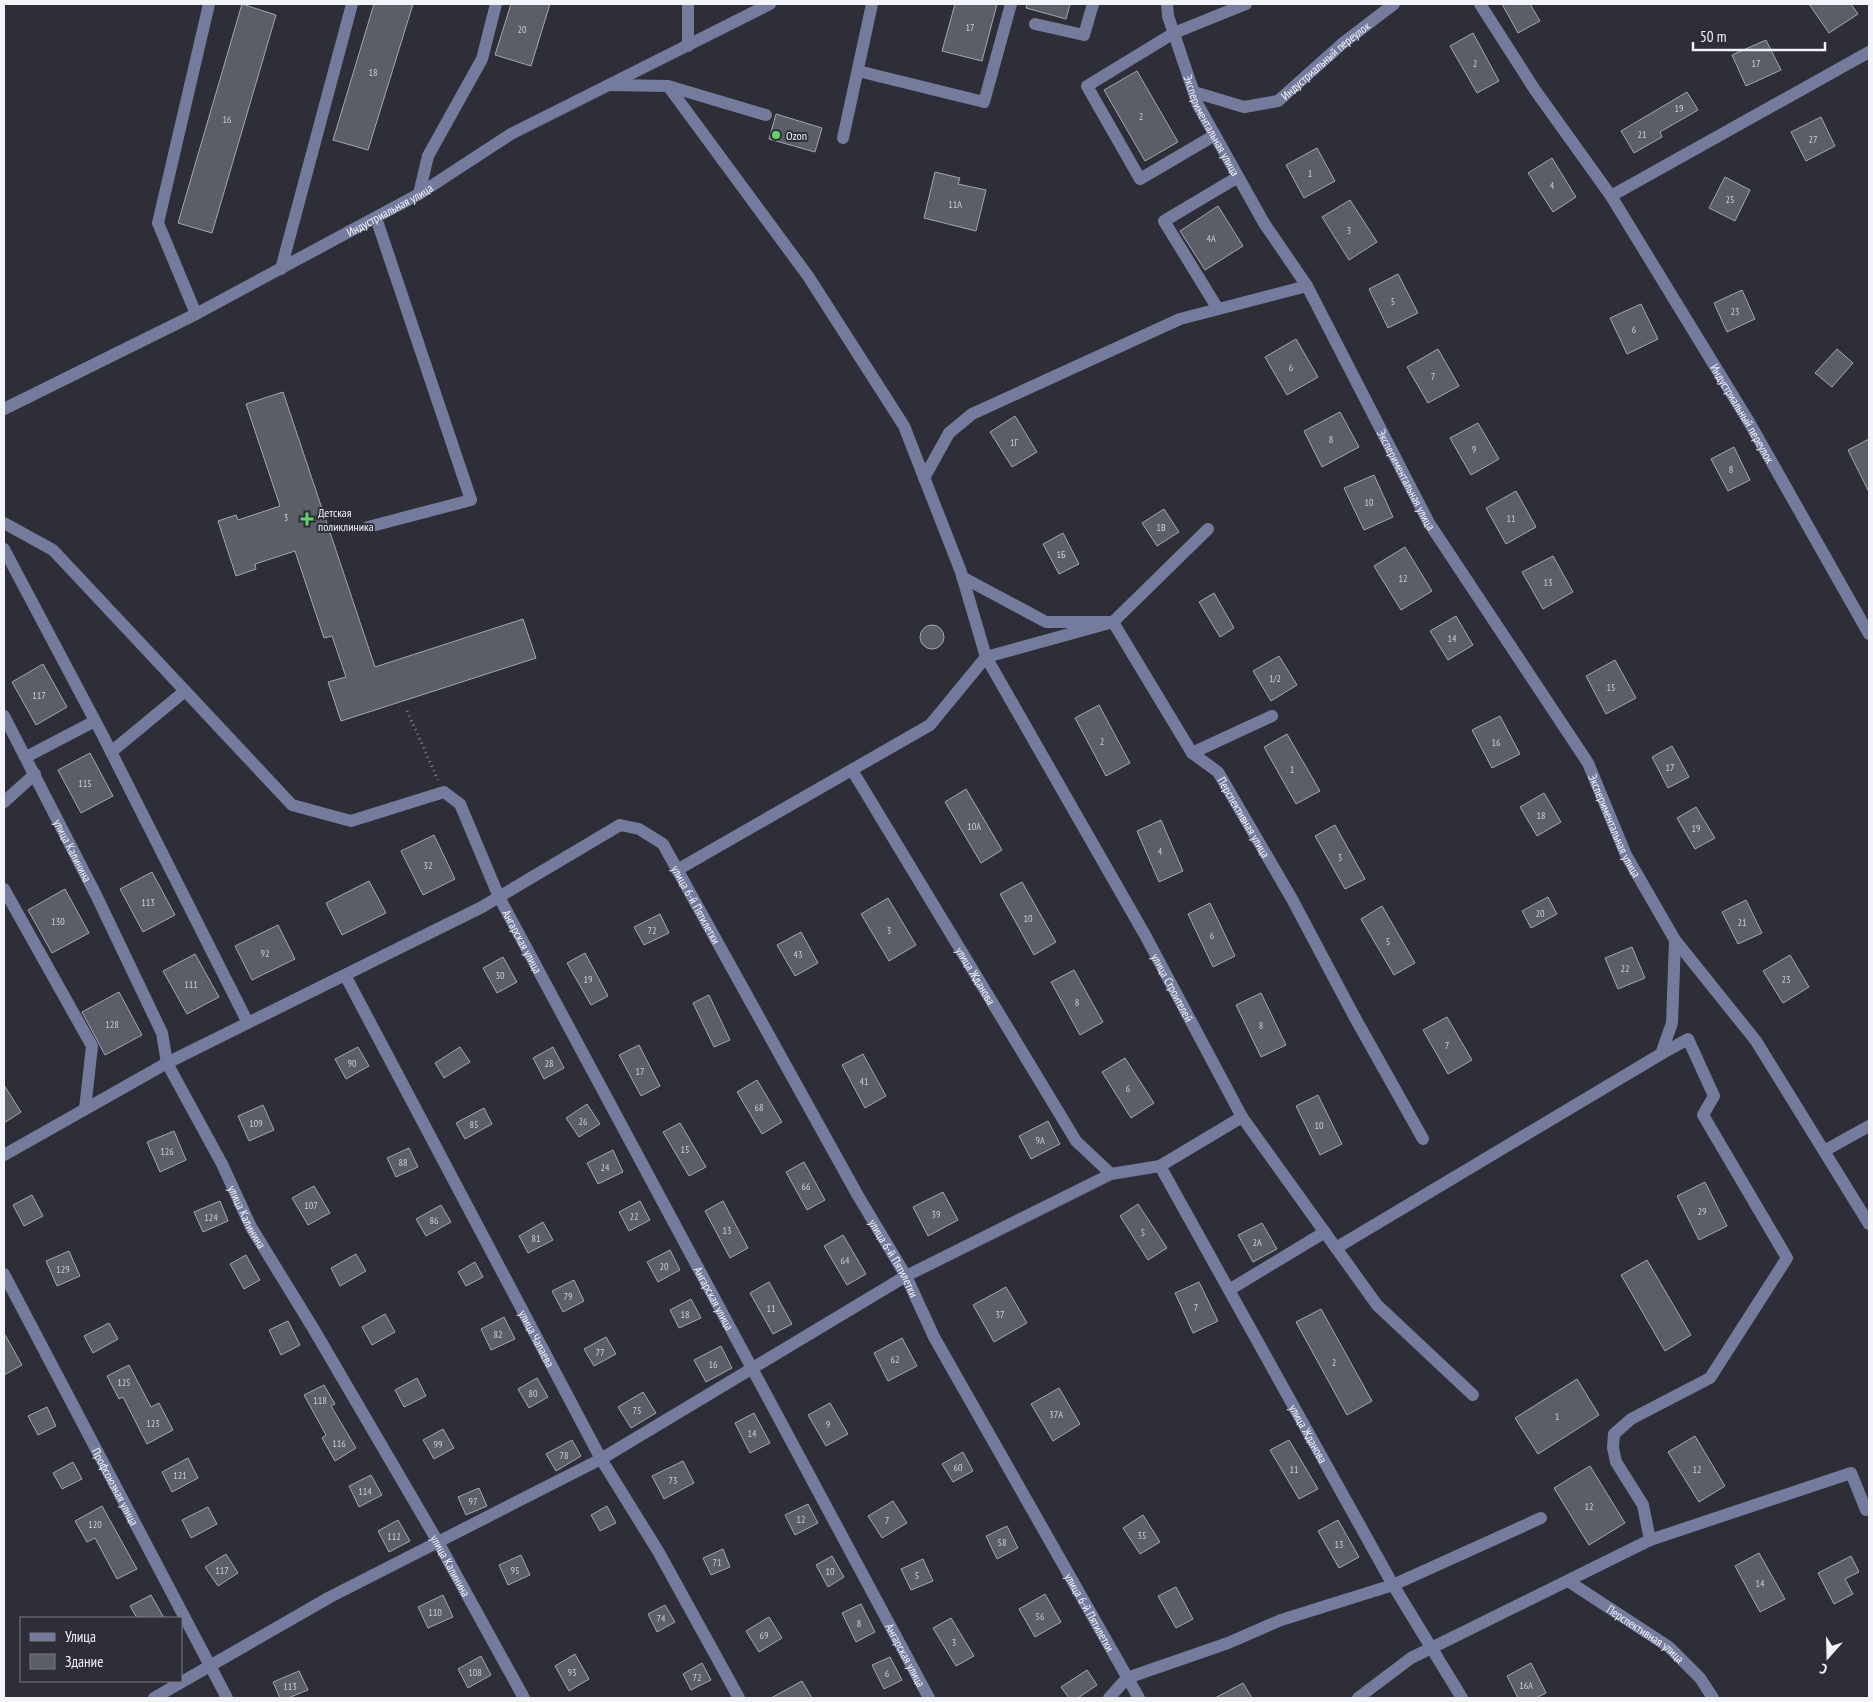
<svg xmlns="http://www.w3.org/2000/svg" width="1873" height="1702" viewBox="0 0 1873 1702" font-family="'PT Sans Narrow',sans-serif">
<style>
.building{fill:#5b5d67;stroke:#a4a6b1}
.lines{fill:none;stroke-linecap:round;stroke-linejoin:round}
.path{stroke:#82838b;stroke-width:3;stroke-dasharray:1 4;stroke-linecap:butt}
.minor{stroke:#757b9d;stroke-width:12}
.poi-dot{fill:#62d469;stroke:#2d2e37;stroke-width:2}
.labels{text-anchor:middle;dominant-baseline:central;stroke-width:4;stroke-linejoin:round;paint-order:stroke}
.number-label{font-size:10px;fill:#cdced5}
.street-label{font-size:12px;fill:#f3f4fa;stroke:#2d2e37}
.poi-label{font-size:12px;fill:#f3f4fa;stroke:#2d2e37;text-anchor:start}
</style>
<rect width="100%" height="100%" fill="#2d2e37"/>
<!-- building -->
<path class="building" d="M242 4 276 15 212 233 178 223Z
M374 4H413L368 150 333 140Z
M511 4H550L531 66 495 55Z
M955 4H997L982 61 942 51Z
M1027 4H1070L1066 19 1026 8Z
M1502 4H1530L1540 21 1518 33Z
M1809 4H1851L1858 14 1829 33Z
M1473 33 1499 81 1477 93 1450 46Z
M1766 40 1781 70 1746 86 1732 55Z
M1137 71 1178 142 1145 161 1104 90Z
M1687 92 1698 110 1660 132 1662 137 1634 153 1621 131Z
M776 114 822 128 815 152 769 139Z
M1821 117 1835 146 1806 161 1791 132Z
M1317 148 1335 181 1304 198 1286 165Z
M1552 158 1576 197 1553 212 1528 173Z
M935 172 960 178 958 184 986 190 976 231 924 218Z
M1725 177 1750 190 1735 221 1709 208Z
M1350 200 1377 242 1349 260 1322 217Z
M1218 206 1243 246 1205 270 1180 231Z
M1398 274 1418 313 1388 328 1369 289Z
M1742 290 1755 319 1727 332 1714 303Z
M1641 304 1658 339 1627 354 1610 318Z
M1296 339 1318 377 1287 395 1265 357Z
M1438 349 1459 386 1428 403 1407 367Z
M1837 349 1853 363 1832 387 1815 373Z
M283 392 375 667 523 619 536 658 341 721 328 682 346 677 332 636 324 638 295 551 255 564 256 569 236 576 218 521 236 515 238 520 280 506 246 404Z
M1340 412 1359 447 1322 467 1304 431Z
M1015 416 1037 452 1012 467 990 432Z
M1478 423 1499 459 1471 475 1450 438Z
M1869 439V492L1848 450Z
M1734 447 1750 480 1728 491 1711 459Z
M1374 475 1393 517 1364 530 1344 488Z
M1516 491 1536 527 1506 544 1486 508Z
M1164 509 1179 532 1157 546 1142 523Z
M1063 533 1079 564 1059 574 1043 544Z
M1405 547 1432 591 1401 610 1374 566Z
M1553 556 1573 592 1543 609 1522 572Z
M1214 593 1234 628 1220 637 1199 602Z
M1456 616 1473 645 1448 660 1430 631Z
M920 637a12 12 0 1 1 24 0a12 12 0 1 1-24 0Z
M1279 656 1297 685 1271 701 1253 671Z
M1615 660 1636 698 1606 714 1586 676Z
M43 664 67 707 36 725 12 682Z
M1099 705 1130 763 1106 776 1075 718Z
M1500 716 1520 754 1492 768 1472 730Z
M1287 734 1320 791 1296 804 1264 747Z
M1672 746 1689 777 1668 788 1652 757Z
M90 753 113 796 81 813 58 770Z
M966 789 1002 850 981 863 945 802Z
M1544 793 1561 822 1537 836 1520 807Z
M1696 807 1715 838 1695 849 1677 818Z
M1161 820 1183 871 1159 882 1137 831Z
M1335 825 1365 879 1345 889 1315 836Z
M434 835 455 879 423 895 401 851Z
M152 872 175 915 143 932 120 889Z
M369 881 386 913 342 935 326 903Z
M1022 882 1056 942 1034 955 1000 894Z
M65 889 89 933 52 953 28 910Z
M1548 897 1557 914 1531 928 1522 911Z
M888 898 916 945 889 961 861 914Z
M1746 900 1762 933 1738 944 1722 912Z
M1210 903 1235 956 1213 967 1188 914Z
M1382 906 1415 963 1394 975 1361 919Z
M660 914 669 933 644 945 634 927Z
M278 925 295 959 252 980 235 946Z
M801 932 818 963 795 976 777 945Z
M1632 947 1645 978 1618 989 1605 958Z
M585 953 608 996 591 1005 567 963Z
M195 954 219 997 187 1014 163 971Z
M1790 955 1809 987 1783 1003 1763 971Z
M503 957 517 982 497 993 483 968Z
M1074 970 1103 1022 1080 1035 1051 982Z
M119 992 142 1035 105 1055 82 1012Z
M1261 993 1286 1045 1261 1057 1236 1005Z
M709 995 730 1040 714 1047 693 1003Z
M1447 1017 1472 1060 1448 1074 1423 1030Z
M639 1045 660 1086 641 1096 619 1055Z
M358 1047 369 1066 346 1079 335 1059Z
M460 1047 470 1062 444 1078 435 1063Z
M553 1047 564 1068 544 1079 533 1058Z
M863 1054 886 1096 865 1108 842 1065Z
M1125 1058 1154 1103 1131 1118 1102 1072Z
M757 1080 782 1122 762 1134 737 1092Z
M4 1085 21 1112 4 1123Z
M1318 1095 1342 1144 1320 1155 1296 1106Z
M587 1104 600 1124 579 1137 566 1118Z
M263 1105 274 1130 249 1141 238 1116Z
M484 1108 492 1124 465 1139 456 1123Z
M1048 1121 1060 1144 1031 1159 1019 1136Z
M680 1123 706 1167 689 1176 663 1132Z
M174 1131 186 1160 160 1172 147 1142Z
M409 1148 418 1167 396 1177 387 1158Z
M613 1150 623 1172 598 1184 587 1163Z
M804 1162 825 1200 807 1210 786 1172Z
M1705 1182 1727 1226 1699 1240 1677 1196Z
M314 1186 330 1213 308 1225 292 1198Z
M943 1192 958 1220 928 1236 913 1207Z
M32 1195 43 1216 24 1226 13 1205Z
M220 1201 228 1221 203 1232 194 1212Z
M640 1201 650 1220 629 1231 619 1212Z
M723 1201 748 1248 730 1258 705 1211Z
M1138 1204 1167 1248 1148 1260 1120 1216Z
M441 1205 451 1222 426 1236 416 1219Z
M543 1222 553 1240 528 1253 519 1236Z
M1262 1223 1277 1249 1253 1262 1238 1235Z
M843 1235 866 1274 847 1285 824 1246Z
M670 1250 680 1270 658 1282 647 1262Z
M69 1251 80 1276 57 1286 46 1261Z
M356 1254 366 1271 340 1286 331 1268Z
M246 1255 260 1280 244 1289 230 1264Z
M1647 1260 1691 1335 1665 1351 1621 1275Z
M475 1262 483 1277 466 1286 458 1272Z
M574 1280 584 1301 563 1312 552 1291Z
M769 1282 792 1324 773 1334 750 1293Z
M1199 1282 1218 1321 1193 1333 1175 1293Z
M1006 1287 1027 1323 994 1342 973 1305Z
M691 1299 701 1318 679 1328 670 1310Z
M1321 1309 1372 1401 1347 1415 1296 1322Z
M385 1314 395 1332 372 1345 362 1327Z
M504 1317 515 1339 491 1350 481 1329Z
M288 1321 300 1345 281 1355 269 1330Z
M109 1323 118 1339 93 1353 84 1336Z
M4 1333 22 1365 4 1375Z
M606 1337 616 1354 594 1366 584 1349Z
M902 1338 917 1366 888 1381 874 1353Z
M721 1346 732 1368 706 1382 694 1360Z
M129 1365 151 1407 159 1403 173 1430 147 1444 123 1397 119 1399 107 1376Z
M417 1378 426 1396 404 1407 395 1390Z
M537 1378 548 1397 529 1408 518 1389Z
M1577 1379 1599 1415 1538 1454 1515 1418Z
M324 1385 335 1404 331 1406 356 1448 335 1461 322 1438 326 1435 304 1395Z
M1059 1388 1080 1424 1053 1441 1031 1404Z
M643 1392 656 1413 631 1428 618 1407Z
M830 1403 848 1434 826 1446 808 1415Z
M47 1407 56 1426 38 1435 28 1416Z
M754 1413 770 1443 750 1453 735 1423Z
M443 1429 454 1448 434 1459 423 1440Z
M1695 1436 1725 1486 1699 1502 1668 1452Z
M572 1440 581 1456 556 1471 546 1454Z
M1289 1440 1318 1489 1299 1499 1270 1450Z
M963 1452 973 1471 953 1482 942 1464Z
M188 1458 198 1478 172 1492 162 1472Z
M683 1461 694 1483 664 1499 652 1476Z
M73 1462 82 1479 62 1489 53 1473Z
M1590 1466 1625 1523 1589 1545 1554 1488Z
M371 1475 382 1495 359 1507 349 1486Z
M479 1488 487 1506 466 1515 458 1497Z
M893 1501 907 1523 882 1538 868 1516Z
M808 1504 818 1523 795 1535 785 1515Z
M102 1506 137 1569 117 1579 95 1538 87 1542 75 1521Z
M607 1506 616 1523 600 1531 591 1515Z
M208 1507 217 1524 191 1538 182 1520Z
M1143 1515 1160 1542 1140 1554 1123 1528Z
M398 1520 410 1541 389 1552 378 1531Z
M1338 1520 1359 1557 1339 1568 1318 1531Z
M1007 1526 1018 1548 997 1559 986 1536Z
M723 1549 730 1567 711 1575 703 1558Z
M1759 1553 1785 1599 1760 1612 1735 1566Z
M226 1554 238 1573 218 1586 205 1567Z
M521 1555 530 1575 508 1585 499 1565Z
M832 1556 844 1577 828 1587 816 1565Z
M1851 1556 1859 1572 1845 1579 1853 1594 1834 1604 1818 1573Z
M923 1559 933 1581 911 1590 901 1569Z
M1176 1587 1193 1619 1176 1628 1158 1596Z
M1045 1594 1061 1622 1035 1637 1019 1609Z
M151 1595 164 1618H137L130 1606Z
M443 1595 453 1617 428 1628 418 1607Z
M861 1604 875 1632 856 1642 842 1613Z
M665 1605 675 1622 657 1632 648 1614Z
M769 1617 782 1638 759 1652 746 1631Z
M951 1618 974 1656 956 1666 933 1628Z
M575 1654 589 1679 569 1691 555 1666Z
M481 1656 491 1675 468 1688 458 1669Z
M890 1657 902 1680 884 1689 872 1665Z
M702 1663 711 1680 691 1690 683 1674Z
M1531 1663 1546 1693 1536 1698H1518L1507 1676Z
M1087 1670 1097 1685 1078 1698H1069L1061 1687Z
M299 1671 308 1690 288 1698H280L273 1682Z
M802 1681 812 1698H771Z
M1243 1683 1252 1698H1215Z"/>
<g class="lines">
<!-- path -->
<path class="path" d="M407 711 438 780"/>
<!-- minor -->
<g class="minor">
<path d="M688 4V46"/>
<path id="s1" d="M1167 4 1168 16 1198 105 1264 223 1307 286 1429 523 1588 763 1626 855 1675 940 1756 1041 1869 1224"/>
<path d="M1480 4 1535 90 1611 196 1869 52"/>
<path d="M1035 24 1084 35 1093 4"/>
<path d="M858 71 984 102 1011 4"/>
<path id="s2" d="M609 85 668 86 808 276 904 426 961 572 986 657 1145 935 1242 1117 1377 1305 1473 1395"/>
<path d="M668 86 766 115"/>
<path id="s3" d="M1194 92 1244 107 1278 101 1343 43 1394 4"/>
<path d="M1215 135 1140 179 1087 86 1174 33 1246 4"/>
<path d="M843 138 872 4"/>
<path d="M419 194 428 156 482 59 496 4"/>
<path id="s4" d="M1611 196 1749 422 1869 634"/>
<path d="M281 269 352 4"/>
<path d="M1218 309 1164 221 1238 177"/>
<path d="M196 314 158 223 209 4"/>
<path id="s5" d="M4 409 196 314 419 194 511 134 770 4"/>
<path d="M924 478 949 433 972 414 1180 319 1307 286"/>
<path id="s6" d="M4 523 53 550 292 805 351 821 444 792 460 804 499 897 929 1698"/>
<path d="M368 527 471 500 376 218"/>
<path d="M4 549 102 734 248 1023"/>
<path d="M962 577 1046 622H1113L1208 529"/>
<path id="s7" d="M986 657 1113 622 1192 753 1218 772 1292 899 1354 1016 1423 1139"/>
<path id="s8" d="M4 716 96 895 162 1033 167 1063 222 1164 251 1227 313 1328 438 1542 524 1698"/>
<path d="M111 752 185 691"/>
<path d="M1192 753 1272 716"/>
<path d="M26 757 95 721"/>
<path id="s9" d="M852 770 1076 1141 1111 1174"/>
<path d="M4 802 35 774"/>
<path d="M677 870 930 725 986 657"/>
<path d="M4 889 92 1046 85 1109"/>
<path id="s10" d="M345 975 601 1459 658 1551 739 1698"/>
<path d="M1824 1151 1869 1126"/>
<path id="s11" d="M4 1155 167 1063 482 907 620 825 639 829 663 844 857 1194 906 1276 934 1337 1139 1698"/>
<path id="s12" d="M1160 1166 1393 1585 1462 1698"/>
<path d="M1336 1248 1661 1054 1672 1023 1675 940"/>
<path id="s13" d="M4 1274 227 1698"/>
<path d="M1229 1290 1325 1232"/>
<path d="M1650 1540 1643 1505 1616 1462 1613 1448 1614 1434 1631 1419 1710 1378 1787 1258 1703 1115 1714 1096 1688 1039 1661 1054"/>
<path id="s14" d="M1568 1581 1669 1647 1700 1678 1713 1698"/>
<path d="M154 1698 330 1597 601 1459 906 1276 1111 1174 1160 1166 1242 1117"/>
<path d="M1109 1698 1127 1678 1228 1643 1281 1620 1393 1585 1541 1518"/>
<path d="M1358 1698 1411 1658 1650 1540 1851 1473 1866 1510"/>
</g>
</g>
<!-- markers -->
<g class="poi-dot">
<circle cx="776" cy="135" r="5"/>
<path d="M304.5 511.5h5v5h5v5h-5v5h-5v-5h-5v-5h5z"/>
</g>
<g class="labels">
<!-- number labels -->
<g class="number-label">
<text x="970" y="27">17</text>
<text x="522" y="29">20</text>
<text x="1475" y="63">2</text>
<text x="1756" y="63">17</text>
<text x="373" y="72">18</text>
<text x="1679" y="108">19</text>
<text x="1141" y="116">2</text>
<text x="227" y="119">16</text>
<text x="1642" y="134">21</text>
<text x="1813" y="139">27</text>
<text x="1310" y="173">1</text>
<text x="1552" y="185">4</text>
<text x="1730" y="199">25</text>
<text x="955" y="204">11А</text>
<text x="1349" y="230">3</text>
<text x="1211" y="238">4А</text>
<text x="1393" y="301">5</text>
<text x="1735" y="311">23</text>
<text x="1634" y="329">6</text>
<text x="1291" y="367">6</text>
<text x="1433" y="376">7</text>
<text x="1331" y="439">8</text>
<text x="1014" y="442">1Г</text>
<text x="1474" y="449">9</text>
<text x="1731" y="469">8</text>
<text x="1369" y="502">10</text>
<text x="286" y="517">3</text>
<text x="1511" y="518">11</text>
<text x="1161" y="527">1В</text>
<text x="1061" y="554">1Б</text>
<text x="1403" y="578">12</text>
<text x="1548" y="582">13</text>
<text x="1452" y="638">14</text>
<text x="1275" y="678">1/2</text>
<text x="1611" y="687">15</text>
<text x="39" y="695">117</text>
<text x="1102" y="741">2</text>
<text x="1496" y="742">16</text>
<text x="1670" y="767">17</text>
<text x="1292" y="769">1</text>
<text x="85" y="783">115</text>
<text x="1541" y="815">18</text>
<text x="974" y="826">10А</text>
<text x="1696" y="828">19</text>
<text x="1160" y="851">4</text>
<text x="1340" y="857">3</text>
<text x="428" y="865">32</text>
<text x="148" y="902">113</text>
<text x="1540" y="913">20</text>
<text x="1028" y="918">10</text>
<text x="58" y="921">130</text>
<text x="1742" y="922">21</text>
<text x="652" y="930">72</text>
<text x="889" y="930">3</text>
<text x="1212" y="935">6</text>
<text x="1388" y="941">5</text>
<text x="265" y="953">92</text>
<text x="798" y="954">43</text>
<text x="1625" y="968">22</text>
<text x="500" y="975">30</text>
<text x="588" y="979">19</text>
<text x="1786" y="979">23</text>
<text x="191" y="984">111</text>
<text x="1077" y="1002">8</text>
<text x="112" y="1024">128</text>
<text x="1261" y="1025">8</text>
<text x="1447" y="1045">7</text>
<text x="352" y="1063">90</text>
<text x="549" y="1063">28</text>
<text x="640" y="1071">17</text>
<text x="864" y="1081">41</text>
<text x="1128" y="1088">6</text>
<text x="759" y="1107">68</text>
<text x="583" y="1121">26</text>
<text x="256" y="1123">109</text>
<text x="474" y="1124">85</text>
<text x="1319" y="1125">10</text>
<text x="1040" y="1140">9А</text>
<text x="685" y="1149">15</text>
<text x="167" y="1151">126</text>
<text x="403" y="1162">88</text>
<text x="605" y="1167">24</text>
<text x="806" y="1186">66</text>
<text x="311" y="1205">107</text>
<text x="1702" y="1211">29</text>
<text x="936" y="1214">39</text>
<text x="634" y="1216">22</text>
<text x="211" y="1217">124</text>
<text x="434" y="1220">86</text>
<text x="727" y="1230">13</text>
<text x="1143" y="1232">5</text>
<text x="536" y="1238">81</text>
<text x="1257" y="1242">2А</text>
<text x="845" y="1260">64</text>
<text x="664" y="1266">20</text>
<text x="63" y="1269">129</text>
<text x="568" y="1296">79</text>
<text x="1196" y="1307">7</text>
<text x="771" y="1308">11</text>
<text x="685" y="1314">18</text>
<text x="1000" y="1314">37</text>
<text x="498" y="1334">82</text>
<text x="600" y="1352">77</text>
<text x="895" y="1359">62</text>
<text x="1334" y="1362">2</text>
<text x="713" y="1364">16</text>
<text x="124" y="1382">125</text>
<text x="533" y="1393">80</text>
<text x="320" y="1400">118</text>
<text x="637" y="1410">75</text>
<text x="1056" y="1414">37А</text>
<text x="1557" y="1416">1</text>
<text x="153" y="1423">123</text>
<text x="828" y="1424">9</text>
<text x="752" y="1433">14</text>
<text x="339" y="1443">116</text>
<text x="438" y="1444">99</text>
<text x="564" y="1455">78</text>
<text x="958" y="1467">60</text>
<text x="1294" y="1469">11</text>
<text x="1697" y="1469">12</text>
<text x="180" y="1475">121</text>
<text x="673" y="1480">73</text>
<text x="365" y="1491">114</text>
<text x="473" y="1501">97</text>
<text x="1589" y="1506">12</text>
<text x="801" y="1519">12</text>
<text x="887" y="1520">7</text>
<text x="95" y="1524">120</text>
<text x="1142" y="1535">35</text>
<text x="394" y="1536">112</text>
<text x="1002" y="1542">58</text>
<text x="1339" y="1544">13</text>
<text x="717" y="1562">71</text>
<text x="222" y="1570">117</text>
<text x="515" y="1570">95</text>
<text x="830" y="1571">10</text>
<text x="917" y="1575">5</text>
<text x="1760" y="1583">14</text>
<text x="435" y="1612">110</text>
<text x="1040" y="1616">56</text>
<text x="661" y="1618">74</text>
<text x="859" y="1623">8</text>
<text x="764" y="1635">69</text>
<text x="954" y="1642">3</text>
<text x="475" y="1672">108</text>
<text x="572" y="1672">93</text>
<text x="887" y="1673">6</text>
<text x="697" y="1677">72</text>
<text x="1526" y="1685">16А</text>
<text x="290" y="1686">113</text>
</g>
<!-- street labels -->
<g class="street-label">
<text stroke="none"><textPath href="#s3" startOffset="149">Индустриальный переулок</textPath></text>
<text stroke="none"><textPath href="#s1" startOffset="130">Экспериментальная улица</textPath></text>
<text stroke="none"><textPath href="#s5" startOffset="434">Индустриальная улица</textPath></text>
<text stroke="none"><textPath href="#s4" startOffset="254">Индустриальный переулок</textPath></text>
<text stroke="none"><textPath href="#s1" startOffset="535">Экспериментальная улица</textPath></text>
<text stroke="none"><textPath href="#s7" startOffset="369">Перспективная улица</textPath></text>
<text stroke="none"><textPath href="#s1" startOffset="940">Экспериментальная улица</textPath></text>
<text stroke="none"><textPath href="#s8" startOffset="151">улица Калинина</textPath></text>
<text stroke="none"><textPath href="#s11" startOffset="816">улица 6-й Пятилетки</textPath></text>
<text stroke="none"><textPath href="#s6" startOffset="735">Ангарская улица</textPath></text>
<text stroke="none"><textPath href="#s9" startOffset="240">улица Жданова</textPath></text>
<text stroke="none"><textPath href="#s2" startOffset="1098">улица Строителей</textPath></text>
<text stroke="none"><textPath href="#s8" startOffset="558">улица Калинина</textPath></text>
<text stroke="none"><textPath href="#s11" startOffset="1221">улица 6-й Пятилетки</textPath></text>
<text stroke="none"><textPath href="#s6" startOffset="1140">Ангарская улица</textPath></text>
<text stroke="none"><textPath href="#s10" startOffset="411">улица Чапаева</textPath></text>
<text stroke="none"><textPath href="#s12" startOffset="306">улица Жданова</textPath></text>
<text stroke="none"><textPath href="#s13" startOffset="240">Профсоюзная улица</textPath></text>
<text stroke="none"><textPath href="#s8" startOffset="962">улица Калинина</textPath></text>
<text stroke="none"><textPath href="#s11" startOffset="1626">улица 6-й Пятилетки</textPath></text>
<text stroke="none"><textPath href="#s14" startOffset="94">Перспективная улица</textPath></text>
<text stroke="none"><textPath href="#s6" startOffset="1545">Ангарская улица</textPath></text>
</g>
<!-- poi labels -->
<g class="poi-label">
<text x="786" y="135">Ozon</text>
<text x="318" y="512">Детская<tspan x="318" dy="14">поликлиника</tspan></text>
</g>
</g>
<!-- border -->
<rect width="1873" height="1702" fill="none" stroke="#f3f4fa" stroke-width="10"/>
<!-- legend -->
<rect x="20" y="1617" width="162" height="65" fill="#2d2e37" stroke="#7c7d85"/>
<rect x="30" y="1633" width="25" height="8" fill="#757b9d" stroke="#7c7d85"/>
<text x="65" y="1642" font-size="15" fill="#f3f4fa">Улица</text>
<rect x="30" y="1654" width="25" height="15" fill="#5b5d67" stroke="#7c7d85"/>
<text x="65" y="1667" font-size="15" fill="#f3f4fa">Здание</text>
<!-- north arrow -->
<g transform="translate(1828 1657) rotate(200)" stroke="#2d2e37" stroke-width="4" paint-order="stroke">
<path d="M0-4L9 19L0 12L-9 19Z" fill="#f3f4fa"/>
<text y="-8" font-size="14" font-weight="bold" text-anchor="middle" fill="#f3f4fa">С</text>
</g>
<!-- scale -->
<path d="M1693 42v8h132v-8" fill="none" stroke="#f3f4fa" stroke-width="2.5"/>
<text x="1700" y="42" font-size="15" fill="#f3f4fa" stroke="#2d2e37" stroke-width="4" paint-order="stroke">50 m</text>
</svg>
